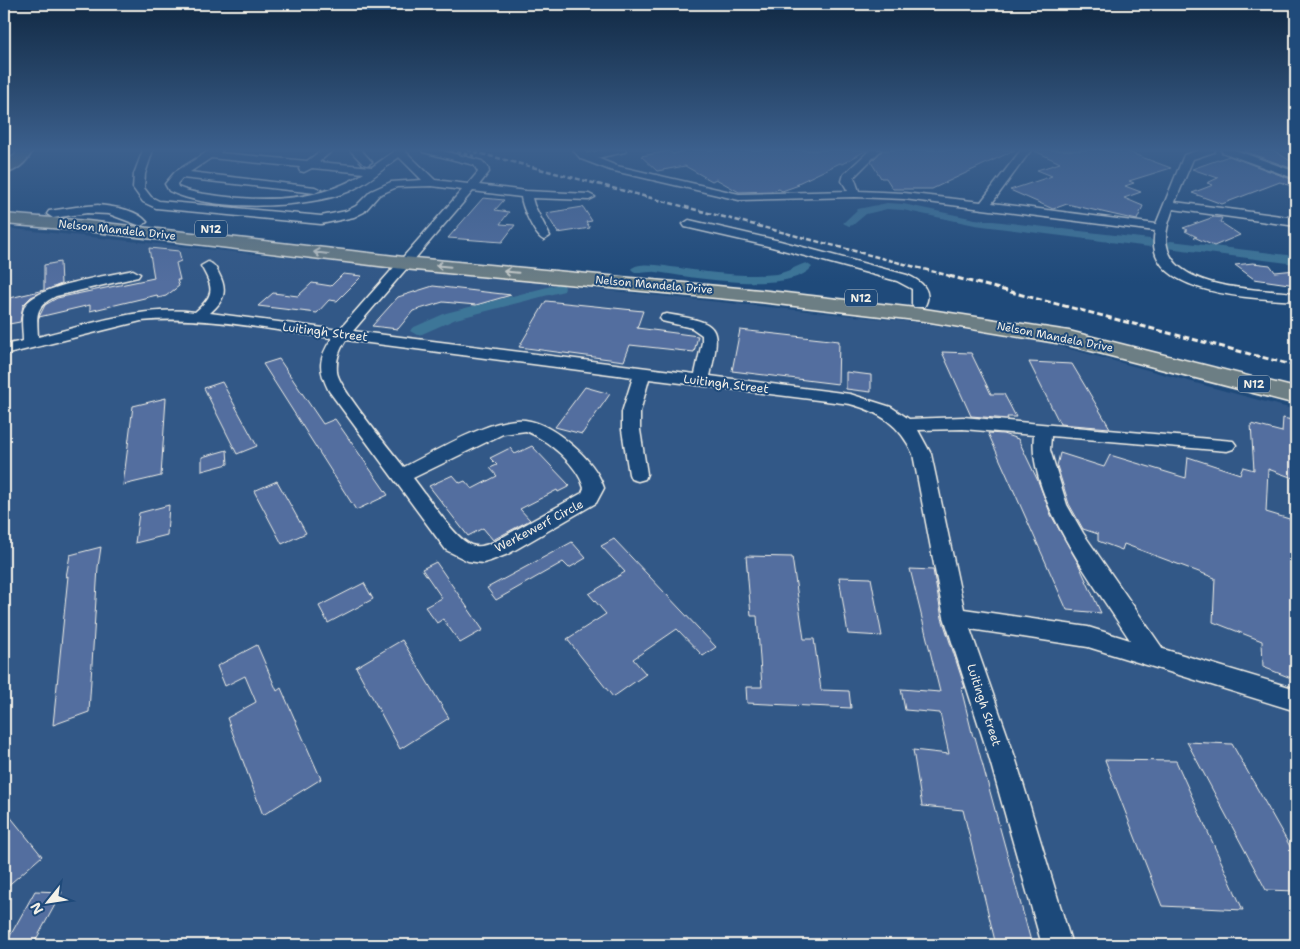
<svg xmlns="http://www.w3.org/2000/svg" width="1300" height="949" viewBox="0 0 1300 949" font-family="'Shantell Sans',sans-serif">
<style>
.built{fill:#325887}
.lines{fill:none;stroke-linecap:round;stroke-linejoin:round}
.canal{fill:#3e7698;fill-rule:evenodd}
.building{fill:#526e9f;stroke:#f4f1e8}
.minor-casing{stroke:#f4f1e8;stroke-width:3}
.highway-casing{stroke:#f4f1e8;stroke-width:3}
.minor{fill:#1f4a7a;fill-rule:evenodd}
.highway{fill:#6c7e84;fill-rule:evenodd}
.rail-far1{stroke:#f4f1e8;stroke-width:2.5;stroke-dasharray:5 2.5;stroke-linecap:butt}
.rail{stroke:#f4f1e8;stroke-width:3;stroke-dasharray:6 3;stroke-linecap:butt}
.oneway{stroke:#cbceca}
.labels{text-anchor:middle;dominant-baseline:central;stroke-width:4;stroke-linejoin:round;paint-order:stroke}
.shield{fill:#1f4a7a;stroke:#b4bfc7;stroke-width:1}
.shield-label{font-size:11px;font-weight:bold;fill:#f4f1e8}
.far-street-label{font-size:11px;fill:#f4f1e8;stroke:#1f4a7a}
.street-label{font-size:12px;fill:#f4f1e8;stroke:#1f4a7a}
</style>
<rect width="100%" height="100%" fill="#1f4a7a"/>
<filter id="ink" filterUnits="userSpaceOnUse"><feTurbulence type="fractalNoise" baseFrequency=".02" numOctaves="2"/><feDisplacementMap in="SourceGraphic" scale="10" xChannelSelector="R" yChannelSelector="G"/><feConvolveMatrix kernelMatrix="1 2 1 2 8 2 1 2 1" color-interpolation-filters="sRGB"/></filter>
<g filter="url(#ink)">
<!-- built -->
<path class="built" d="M4 228 914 322 1044 342 1296 410V945H4Z"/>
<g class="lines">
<!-- canal -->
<path class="canal" d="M887 203 903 204 975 219 1150 239 1156 243 1150 247 975 225 903 210 887 209 866 214 853 225 849 226 843 223 858 209Z
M1171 241 1296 256V264L1167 248 1165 245 1167 242Z
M806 263 812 267C790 295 689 277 656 272 648 271 636 276 631 269 639 260 668 267 680 268 711 273 745 277 777 274 788 272 796 266 806 263Z
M559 284 564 285 565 288 564 291 456 319 422 334 417 335 410 331 412 328 446 313Z"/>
</g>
<!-- building -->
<path class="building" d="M687 150H867L842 164 840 163 796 184 799 185 782 191 779 189 772 191 739 192 716 179 712 181 685 166 657 171 641 156 669 151 673 154Z
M883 150H1015L932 189H893L886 178H881L871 162Z
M1033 150H1123L1171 168 1129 181 1134 183 1125 186 1141 192 1124 198 1143 206 1137 220 1067 204 1053 209 1010 190 1052 176 1037 170 1060 163Z
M1248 150H1273L1289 160 1296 158V170L1244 151Z
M1229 156 1296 181V188L1280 182 1222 204 1192 193 1213 185 1207 183 1218 178 1192 169Z
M483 198 504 200 495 210 509 212 500 224 515 225 502 242 448 238Z
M583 207 592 221 586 222 590 228 558 233 546 213Z
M1214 217 1222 218 1220 222 1240 235 1214 246 1194 237H1197L1185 231 1188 230 1183 228Z
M149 248 179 251 181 261 176 263 180 280H177L179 286 166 296 158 298 157 295 90 311V305L39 317 45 305 57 298 154 278Z
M60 262 61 284 31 297 23 305 20 322 9 324 10 298 44 290V265Z
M1253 263 1270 265 1275 272 1296 270V285L1254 279 1235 265Z
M343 274 362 276 337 301 329 300 317 313 258 306 273 293 298 296 312 283 331 286Z
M433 286 511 295 476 305 443 302 413 311 398 329 372 326 398 297Z
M546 301 643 311 637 328 698 336 694 352 630 345 624 361 519 347Z
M740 330 839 341 838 384 732 371Z
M942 352 971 353 991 394H1004L1016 417H1007L1008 419 971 416Z
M279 359 323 424 335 419 388 495 356 510 263 364Z
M1029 362 1072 364 1110 428 1060 424Z
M846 372 871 375V392L846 389Z
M222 382 257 446 237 454 204 388Z
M585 387 610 394 582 434 555 427Z
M166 398 161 476 123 485 133 406Z
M1283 418 1296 421V479L1268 469 1266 512 1296 521V680L1263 667 1262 641 1213 622 1215 578 1124 544 1122 550 1098 541V534L1083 529 1069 504 1057 466 1060 453 1104 467 1110 455 1186 478 1188 457 1240 474 1243 467 1254 470 1251 424 1282 432Z
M988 433 1003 434 1018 439 1038 481 1051 515 1078 563 1101 613 1067 610Z
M532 446 570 486 558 492 557 490 520 509 530 520 493 540 483 528 468 536 429 486 453 475 460 483 465 481 472 489 497 476 490 468 497 465 490 458 510 448 515 454Z
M227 450 228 464 202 471V457Z
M277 481 306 533 282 544 254 491Z
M169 505 167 535 135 543 139 513Z
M614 539 716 647 703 656 677 629 633 659 646 674 613 697 567 639 606 614 589 594 625 572 601 546Z
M572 542 586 558 569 568 563 562 496 600 487 588Z
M101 547 98 567 89 712 53 725 68 576 66 577 70 555Z
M746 556 792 557 804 639H814L821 690 849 691 851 708 747 703 746 687H762L757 616H751Z
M436 562 483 630 460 643 443 619 437 623 425 607 442 598 422 569Z
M910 569 933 570 942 618 965 688H961L973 737H975L1032 945H996L963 810 922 806 913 750 949 754 940 713 905 710 901 689 940 692Z
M839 577 871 578 882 636 848 634Z
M364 583 373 599 328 623 319 606Z
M402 640 449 718 400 749 356 667Z
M257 645 277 691 281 688 321 779 263 815 227 718 256 702 245 676 225 686 217 666Z
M1187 742 1232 744 1296 857V891L1266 890Z
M1105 760 1176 761 1243 910 1162 906Z
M4 809 42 856 4 889Z
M35 891 62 892 33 945H5Z"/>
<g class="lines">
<!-- minor casing -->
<g class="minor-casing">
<path id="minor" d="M143 150H153L145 174 144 188 151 197 159 201 321 216 346 211 356 206 371 191 391 182 422 180 399 157C383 169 369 182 350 191 307 209 211 212 169 191L165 184 175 172 210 150H222L220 153 307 161 322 150H333L319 162 372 167 396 150H404L435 180 468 184 478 172 474 165 423 152 422 150H439L482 161 488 167 489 172 479 185 526 191 589 194 595 197 589 200 532 198 534 205 550 236 544 240C535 237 522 207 521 197L473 191 353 331 695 374 702 342V335L692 328 662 321 660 318 662 315 667 314C719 323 722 324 710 376L850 394 891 407 909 419 963 417 1233 441 1236 445 1233 449 1227 451 1051 436 1050 450 1067 505 1083 533 1163 649 1296 689V711L1088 647 970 629 1015 757 1072 945H1042L989 757 944 617 913 454C900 425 880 412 850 404L649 379 640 412V430L647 474 645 479 638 481 631 479 629 474 622 430V412L633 377 346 340C339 351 336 359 337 372 339 389 391 450 404 467 434 452 494 416 525 420 543 422 559 434 572 445 586 457 598 470 604 488L596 503 508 554 490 561 483 563 468 561 446 550 329 391C318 369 318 359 332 338 269 330 204 315 141 321L4 355V345L23 341C23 330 20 316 25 306 37 285 108 276 133 270L140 274 138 277 56 296C34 307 37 315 38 337 89 325 142 305 195 312 215 294 214 289 201 266L208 262C214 264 216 268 219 274 228 291 224 301 210 313L339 330 462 190 432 186 397 187 379 195 364 212 354 217 321 224 156 208 143 202 133 188 134 174ZM211 158 300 167 299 169 300 171 304 172 312 168 364 173C322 201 268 202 219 196 205 194 191 193 178 187L177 184 182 178 315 193 321 190 315 187 190 172ZM963 429 1034 435C1027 498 1097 588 1130 640L1088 627 964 609 931 454 918 430ZM526 431C548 440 578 465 584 488L582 493 494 542C486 545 479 548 471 545 454 538 426 494 413 478L503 434Z
M350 150H361L372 162 367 165 363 164Z
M573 150H584L587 153 605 150H626L625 152 597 158 617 166 739 194 848 191 842 181 844 174 870 150H881L854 177 859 191 904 193 981 202 1021 150H1031L992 203 1156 224 1184 155 1200 150H1215L1214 152 1193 159 1175 202 1296 218V226L1173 209C1169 221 1164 234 1167 246 1176 291 1261 289 1296 293V301C1255 298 1141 296 1155 231L904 199 855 197 739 200 610 170 581 159Z
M1221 150H1235L1296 172V179L1222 152Z
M98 205C114 207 136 209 147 222L141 226 109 214 87 213 53 218 47 214 49 211 76 207Z
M689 220 780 241 907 275C921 281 934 291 924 307H914L912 304V289L897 281 772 247 685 227 683 224Z"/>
</g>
<!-- highway casing -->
<g class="highway-casing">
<path id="highway" d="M17 150H33C27 162 17 171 4 174V162L15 155Z
M4 214 87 221 404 257 760 290 924 309 1069 331 1296 388V404L1068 345 924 321 760 302 404 269 87 231 4 224Z"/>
</g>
<!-- minor -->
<use href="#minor" class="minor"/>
<!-- highway -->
<use href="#highway" class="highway"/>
<!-- rail-far1 -->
<path class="rail-far1" d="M449 150 474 156
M467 150 954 277"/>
<!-- rail -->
<path class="rail" d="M949 276 1296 366"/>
</g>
<!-- one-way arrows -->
<defs><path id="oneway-shaft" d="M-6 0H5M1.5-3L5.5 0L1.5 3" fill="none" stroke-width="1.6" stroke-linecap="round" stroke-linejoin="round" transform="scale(1.25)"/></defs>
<g class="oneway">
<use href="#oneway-shaft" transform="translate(321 253) rotate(-173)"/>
<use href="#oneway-shaft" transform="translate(443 266) rotate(-175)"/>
<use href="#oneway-shaft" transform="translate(511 272) rotate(-175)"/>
</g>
</g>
<!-- sky -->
<linearGradient id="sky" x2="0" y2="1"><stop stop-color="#112943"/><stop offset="0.53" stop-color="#3c608d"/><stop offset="1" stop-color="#3c608d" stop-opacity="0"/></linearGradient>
<rect width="1300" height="283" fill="url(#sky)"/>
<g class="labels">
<!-- shield labels -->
<g class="shield">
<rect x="195" y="220.5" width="32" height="17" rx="4"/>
<rect x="845" y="289.5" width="32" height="17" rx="4"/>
<rect x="1238" y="375.5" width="32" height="17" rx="4"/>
</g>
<g class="shield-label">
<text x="211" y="229">N12</text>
<text x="861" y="298">N12</text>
<text x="1254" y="384">N12</text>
</g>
<!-- far-street labels -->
<g class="far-street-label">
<text transform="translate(117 230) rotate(6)">Nelson Mandela Drive</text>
<text transform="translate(654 285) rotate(5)">Nelson Mandela Drive</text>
<text transform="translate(1055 337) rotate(11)">Nelson Mandela Drive</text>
</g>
<!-- street labels -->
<g class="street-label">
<text transform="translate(325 332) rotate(7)">Luitingh Street</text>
<text transform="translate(726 384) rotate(7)">Luitingh Street</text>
<text transform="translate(539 526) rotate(-28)">Werkewerf Circle</text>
<text transform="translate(984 705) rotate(72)">Luitingh Street</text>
</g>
</g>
<!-- margin -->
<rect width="1300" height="949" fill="none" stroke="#1f4a7a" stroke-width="20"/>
<rect x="10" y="10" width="1280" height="929" fill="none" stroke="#f4f1e8" stroke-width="2" filter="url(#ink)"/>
<!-- north arrow -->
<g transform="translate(48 902) rotate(240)" stroke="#1f4a7a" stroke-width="4" paint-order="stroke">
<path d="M0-4L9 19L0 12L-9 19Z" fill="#f4f1e8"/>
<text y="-8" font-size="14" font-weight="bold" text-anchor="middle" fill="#f4f1e8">N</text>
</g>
</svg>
